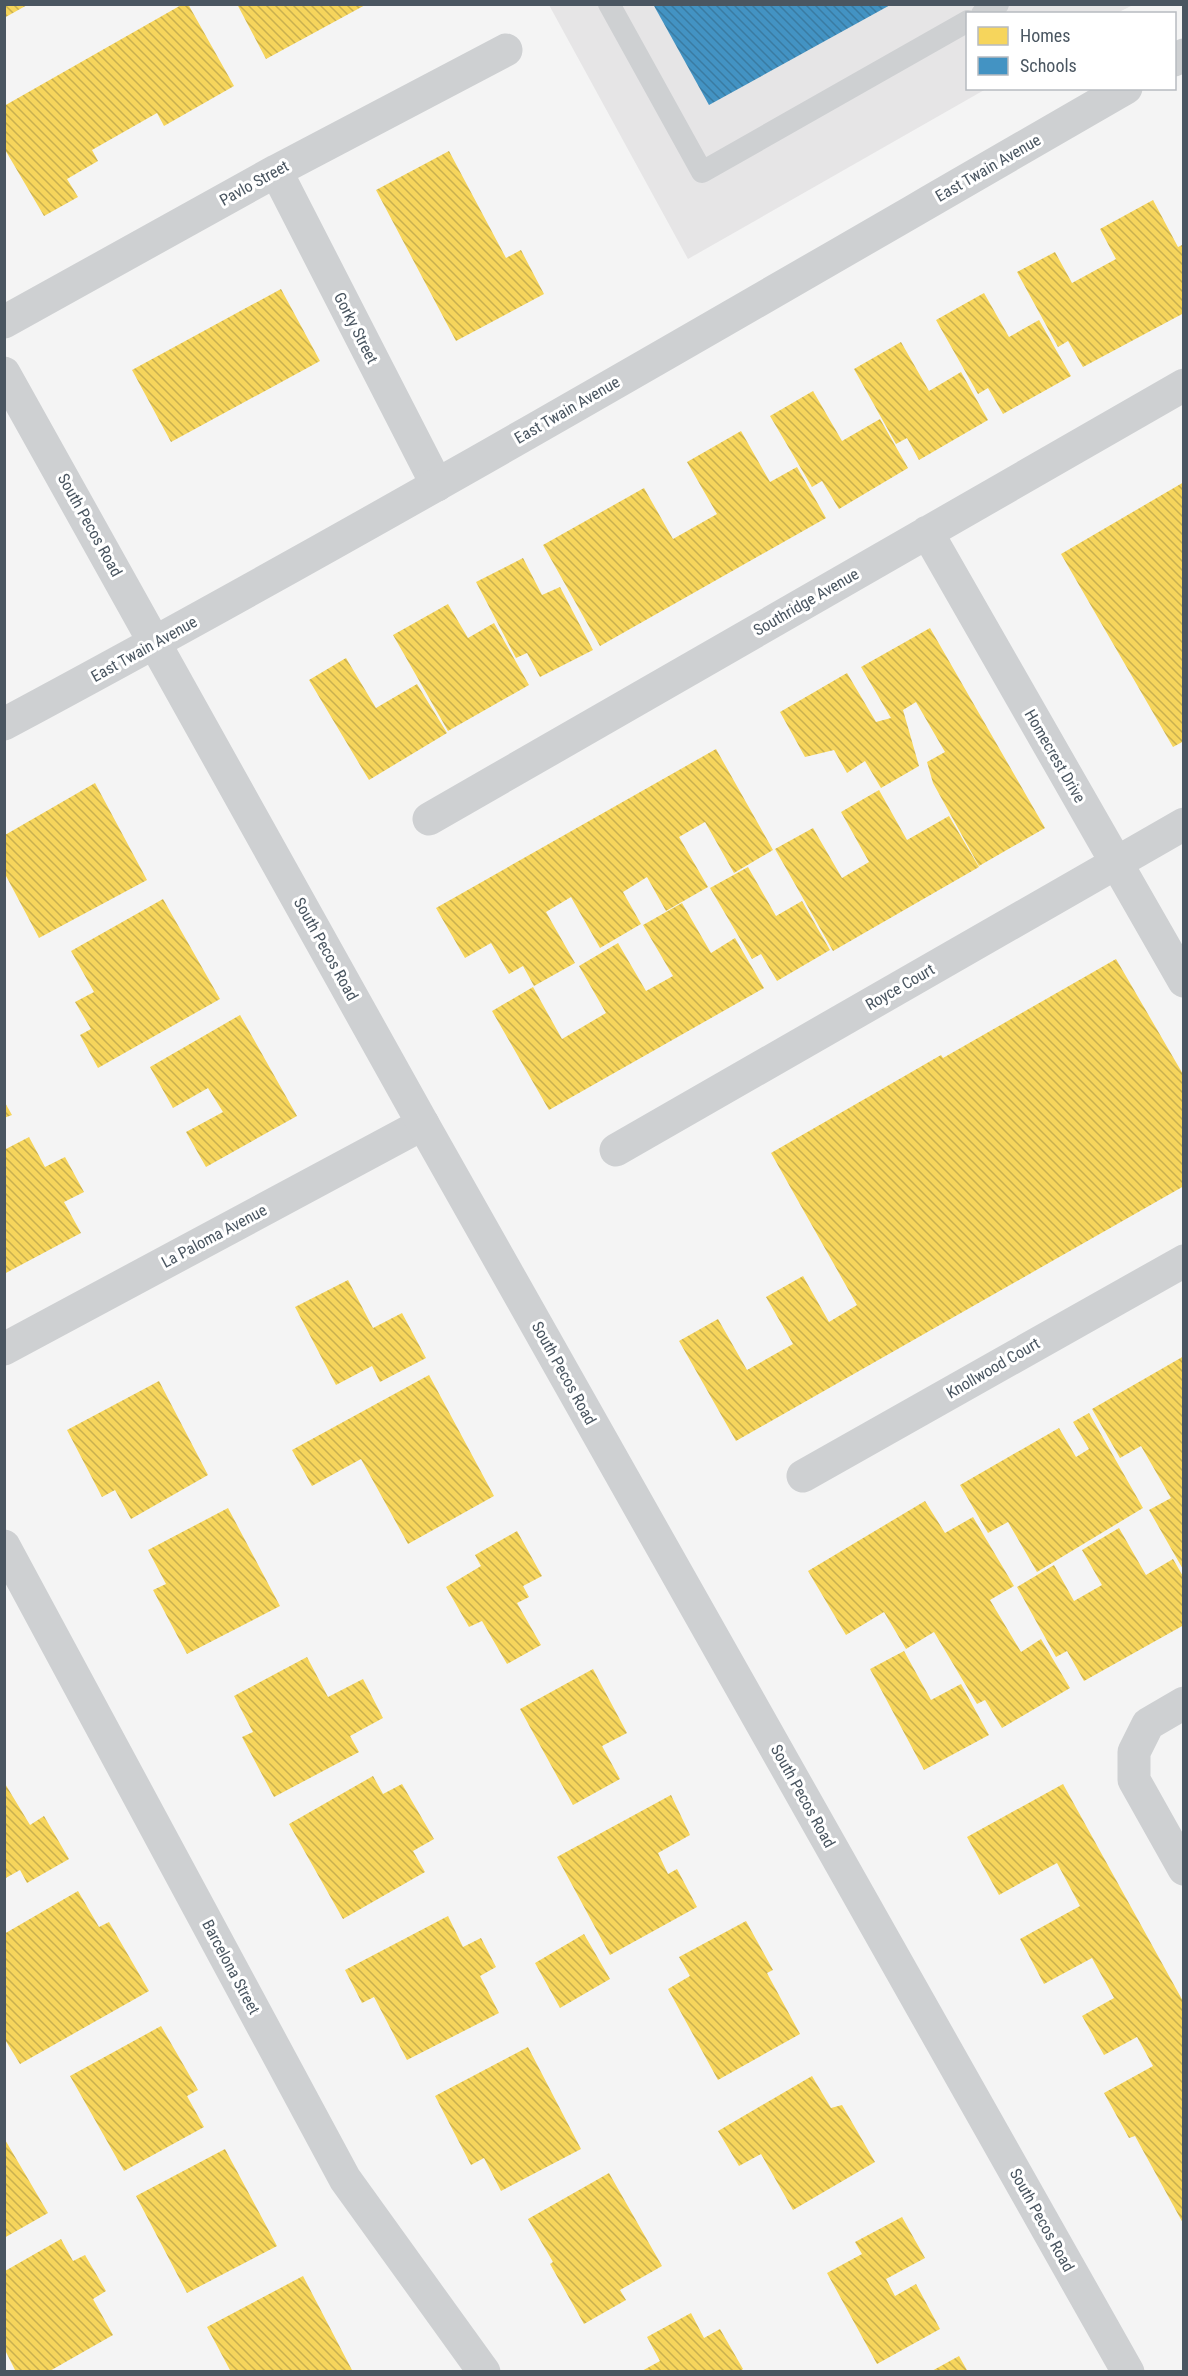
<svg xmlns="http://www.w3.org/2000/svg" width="1188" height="2376" viewBox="0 0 1188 2376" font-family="'Roboto Condensed',sans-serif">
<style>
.education{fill:#e6e5e6}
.homes{fill:url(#homes-back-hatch)}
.schools{fill:url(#schools-back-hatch)}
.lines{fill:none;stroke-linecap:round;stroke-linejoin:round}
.service{stroke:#ced0d2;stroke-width:22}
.minor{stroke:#ced0d2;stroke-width:33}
.tertiary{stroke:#ced0d2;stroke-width:33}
.labels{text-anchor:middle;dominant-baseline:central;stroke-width:6;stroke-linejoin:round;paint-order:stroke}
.street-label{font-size:16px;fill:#4a5661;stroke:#fff}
</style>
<defs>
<pattern id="homes-back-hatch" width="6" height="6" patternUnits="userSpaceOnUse" patternTransform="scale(1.5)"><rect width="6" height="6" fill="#f6d55c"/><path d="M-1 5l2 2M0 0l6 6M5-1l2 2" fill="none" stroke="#c9b04f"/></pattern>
<pattern id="schools-back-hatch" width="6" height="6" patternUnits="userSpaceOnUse" patternTransform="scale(1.5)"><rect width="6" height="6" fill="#4393c3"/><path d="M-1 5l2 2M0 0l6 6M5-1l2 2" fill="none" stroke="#3a7ba2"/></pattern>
</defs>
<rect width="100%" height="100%" fill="#f4f4f4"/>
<!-- education -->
<path class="education" d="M549 5H1133L1117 13 968 14V88L986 89 688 259Z"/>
<!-- homes -->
<path class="homes" d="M4 4H29L4 18Z
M183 4H188L234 86 164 126 157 113 92 150 98 161 67 179 78 197 44 216 4 148V106Z
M237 4H367L266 59Z
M449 151 506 258 521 250 544 294 456 341 376 190Z
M1153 200 1178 247 1184 244V313L1083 367 1068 341 1058 347 1017 272 1055 252 1072 283 1116 259 1100 229Z
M281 289 320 361 171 442 132 370Z
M984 293 1009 337 1039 320 1071 376 1003 414 988 388 978 394 936 320Z
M901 342 929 391 961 372 988 420 919 460 907 438 896 444 854 369Z
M813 391 842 441 880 419 908 468 839 509 822 481 812 487 770 416Z
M741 431 770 482 797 467 826 518 600 646 543 545 644 488 673 539 717 514 687 462Z
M1184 482V741L1173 747 1061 554Z
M523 558 542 595 560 587 593 650 540 677 527 653 516 658 476 582Z
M448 604 468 638 494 623 529 685 448 731 393 635Z
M930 628 1045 828 979 866 933 783 927 762 945 752 916 702 903 710 919 766 881 788 865 761 847 773 834 750 805 757 780 712 847 673 876 722 891 718 861 667Z
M346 658 376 708 417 684 447 733 369 780 309 680Z
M716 749 773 850 734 873 705 822 679 837 708 887 666 911 647 877 623 892 641 924 600 948 571 897 546 912 575 963 534 986 523 966 509 974 491 943 465 958 436 908Z
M95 783 147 880 39 938 5 874V835Z
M879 790 907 840 949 816 979 867 833 951 775 849 813 828 842 878 869 862 841 812Z
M748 867 776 916 802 901 830 950 777 981 761 954 752 959 710 888Z
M163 899 220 999 98 1068 80 1035 91 1029 75 1002 94 992 71 951Z
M682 903 711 953 735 938 764 988 549 1110 492 1011 533 987 562 1039 606 1013 579 966 618 943 646 991 673 976 643 925Z
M1116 959 1184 1076V1186L736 1441 679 1341 718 1319 747 1370 793 1344 766 1297 803 1276 829 1322 857 1305 771 1153 941 1055 943 1058Z
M240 1015 297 1116 206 1167 186 1132 223 1112 208 1088 173 1108 150 1067Z
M4 1101 12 1115 4 1118Z
M29 1137 45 1167 65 1157 84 1192 64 1202 81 1233 4 1274V1150Z
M348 1280 373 1328 402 1313 426 1358 380 1382 372 1366 336 1385 295 1307Z
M1184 1356V1571L1149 1510 1171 1498 1141 1446 1120 1458 1092 1409Z
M429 1375 494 1496 408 1544 361 1459 312 1486 292 1450Z
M159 1381 208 1475 131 1519 115 1490 102 1497 67 1430Z
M1089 1413 1143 1508 1037 1572 1008 1522 988 1533 960 1485 1059 1428 1076 1457 1089 1449 1073 1422Z
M925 1501 945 1533 973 1517 1014 1586 990 1600 1021 1652 1041 1639 1070 1688 1002 1728 985 1700 977 1704 934 1632 906 1649 884 1612 846 1635 808 1571Z
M228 1508 280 1606 187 1654 153 1590 166 1584 148 1550Z
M1119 1528 1146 1575 1173 1559 1184 1578V1625L1084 1681 1067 1651 1056 1657 1017 1587 1054 1565 1074 1601 1102 1585 1082 1550Z
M517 1531 542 1576 523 1586 529 1597 517 1603 541 1645 507 1664 482 1621 469 1627 446 1587 481 1566 475 1555Z
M904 1651 931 1700 961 1684 989 1735 924 1770 870 1669Z
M307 1657 328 1697 363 1679 383 1718 350 1736 359 1752 274 1797 242 1737 253 1732 234 1696Z
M593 1669 627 1733 602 1746 620 1779 573 1805 520 1709Z
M373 1776 383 1794 402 1784 434 1839 413 1851 425 1872 343 1919 289 1824Z
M4 1782 30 1825 44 1816 69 1859 27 1883 20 1870 4 1879Z
M1063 1784 1184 2003V2225L1135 2136 1129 2138 1104 2093 1153 2066 1137 2037 1104 2055 1082 2016 1114 1998 1092 1958 1044 1984 1020 1939 1080 1906 1057 1863 999 1895 967 1837Z
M671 1795 690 1835 658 1853 668 1874 677 1869 697 1907 610 1955 557 1857Z
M78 1891 99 1927 109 1922 149 1991 20 2064 4 2038V1934Z
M448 1916 463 1947 481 1938 496 1967 480 1976 499 2013 407 2060 374 1997 362 2003 345 1970Z
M746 1921 773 1970 767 1973 800 2034 718 2080 668 1989 690 1976 679 1957Z
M584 1934 610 1979 560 2008 535 1963Z
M161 2026 198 2090 187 2096 204 2127 124 2171 70 2076Z
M528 2047 581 2149 501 2191 484 2158 471 2165 435 2096Z
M812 2076 831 2108 842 2105 875 2162 793 2210 761 2154 739 2166 718 2131Z
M4 2138 48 2213 4 2238Z
M225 2149 277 2246 187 2293 136 2196Z
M609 2173 662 2266 620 2290 626 2300 584 2324 550 2264 553 2262 528 2219Z
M902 2217 925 2258 886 2279 895 2296 916 2284 940 2329 877 2364 827 2273 862 2254 855 2242Z
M61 2239 73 2261 85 2255 106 2291 93 2299 113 2335 48 2372H16L5 2350V2271Z
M303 2276 353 2372H231L207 2327Z
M691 2313 704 2338 720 2329 743 2369 739 2372H640L660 2361 647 2337Z
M959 2356 968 2372H930Z"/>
<!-- schools -->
<path class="schools" d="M653 4H892L709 105Z"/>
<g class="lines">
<!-- service -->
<path class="service" d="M609 4 702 172 968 21
M982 14 998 4"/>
<!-- minor -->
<path class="minor" d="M276 171 437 485
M4 322 276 171 506 50
M927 532 1184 981
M429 819 1184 385
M616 1150 1184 824
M4 1349 423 1124
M803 1476 1184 1261
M4 1546 345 2179 484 2372
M1184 1703 1148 1724 1134 1752V1780L1184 1869"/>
<!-- tertiary -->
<path class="tertiary" d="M1174 60 1184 55
M4 373 423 1124 1128 2372
M4 724C383 521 753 303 1126 88"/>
</g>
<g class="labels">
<!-- street labels -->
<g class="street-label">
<text transform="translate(988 168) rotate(-30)">East Twain Avenue</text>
<text transform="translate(254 183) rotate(-29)">Pavlo Street</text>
<text transform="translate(356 328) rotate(63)">Gorky Street</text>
<text transform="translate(567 410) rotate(-30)">East Twain Avenue</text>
<text transform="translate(90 525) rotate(61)">South Pecos Road</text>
<text transform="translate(806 602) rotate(-30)">Southridge Avenue</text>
<text transform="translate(144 649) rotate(-29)">East Twain Avenue</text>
<text transform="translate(1055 756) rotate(60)">Homecrest Drive</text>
<text transform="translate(326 949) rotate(61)">South Pecos Road</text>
<text transform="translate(900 987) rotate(-30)">Royce Court</text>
<text transform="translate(214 1236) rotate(-28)">La Paloma Avenue</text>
<text transform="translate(993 1368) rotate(-30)">Knollwood Court</text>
<text transform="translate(564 1373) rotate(61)">South Pecos Road</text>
<text transform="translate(803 1796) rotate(61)">South Pecos Road</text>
<text transform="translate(231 1967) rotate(62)">Barcelona Street</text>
<text transform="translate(1042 2220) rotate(61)">South Pecos Road</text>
</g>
</g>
<!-- border -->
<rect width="1188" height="2376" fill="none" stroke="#4a5661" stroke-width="12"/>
<!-- legend -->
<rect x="966" y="12" width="210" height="78" fill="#ffffff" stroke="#b7bbc0" stroke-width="1.5"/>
<rect x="978" y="27" width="30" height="18" fill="#f6d55c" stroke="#b7bbc0" stroke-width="1.5"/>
<text x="1020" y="42" font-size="18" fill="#4a5661">Homes</text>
<rect x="978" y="57" width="30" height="18" fill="#4393c3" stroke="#b7bbc0" stroke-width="1.5"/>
<text x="1020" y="72" font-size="18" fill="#4a5661">Schools</text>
</svg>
